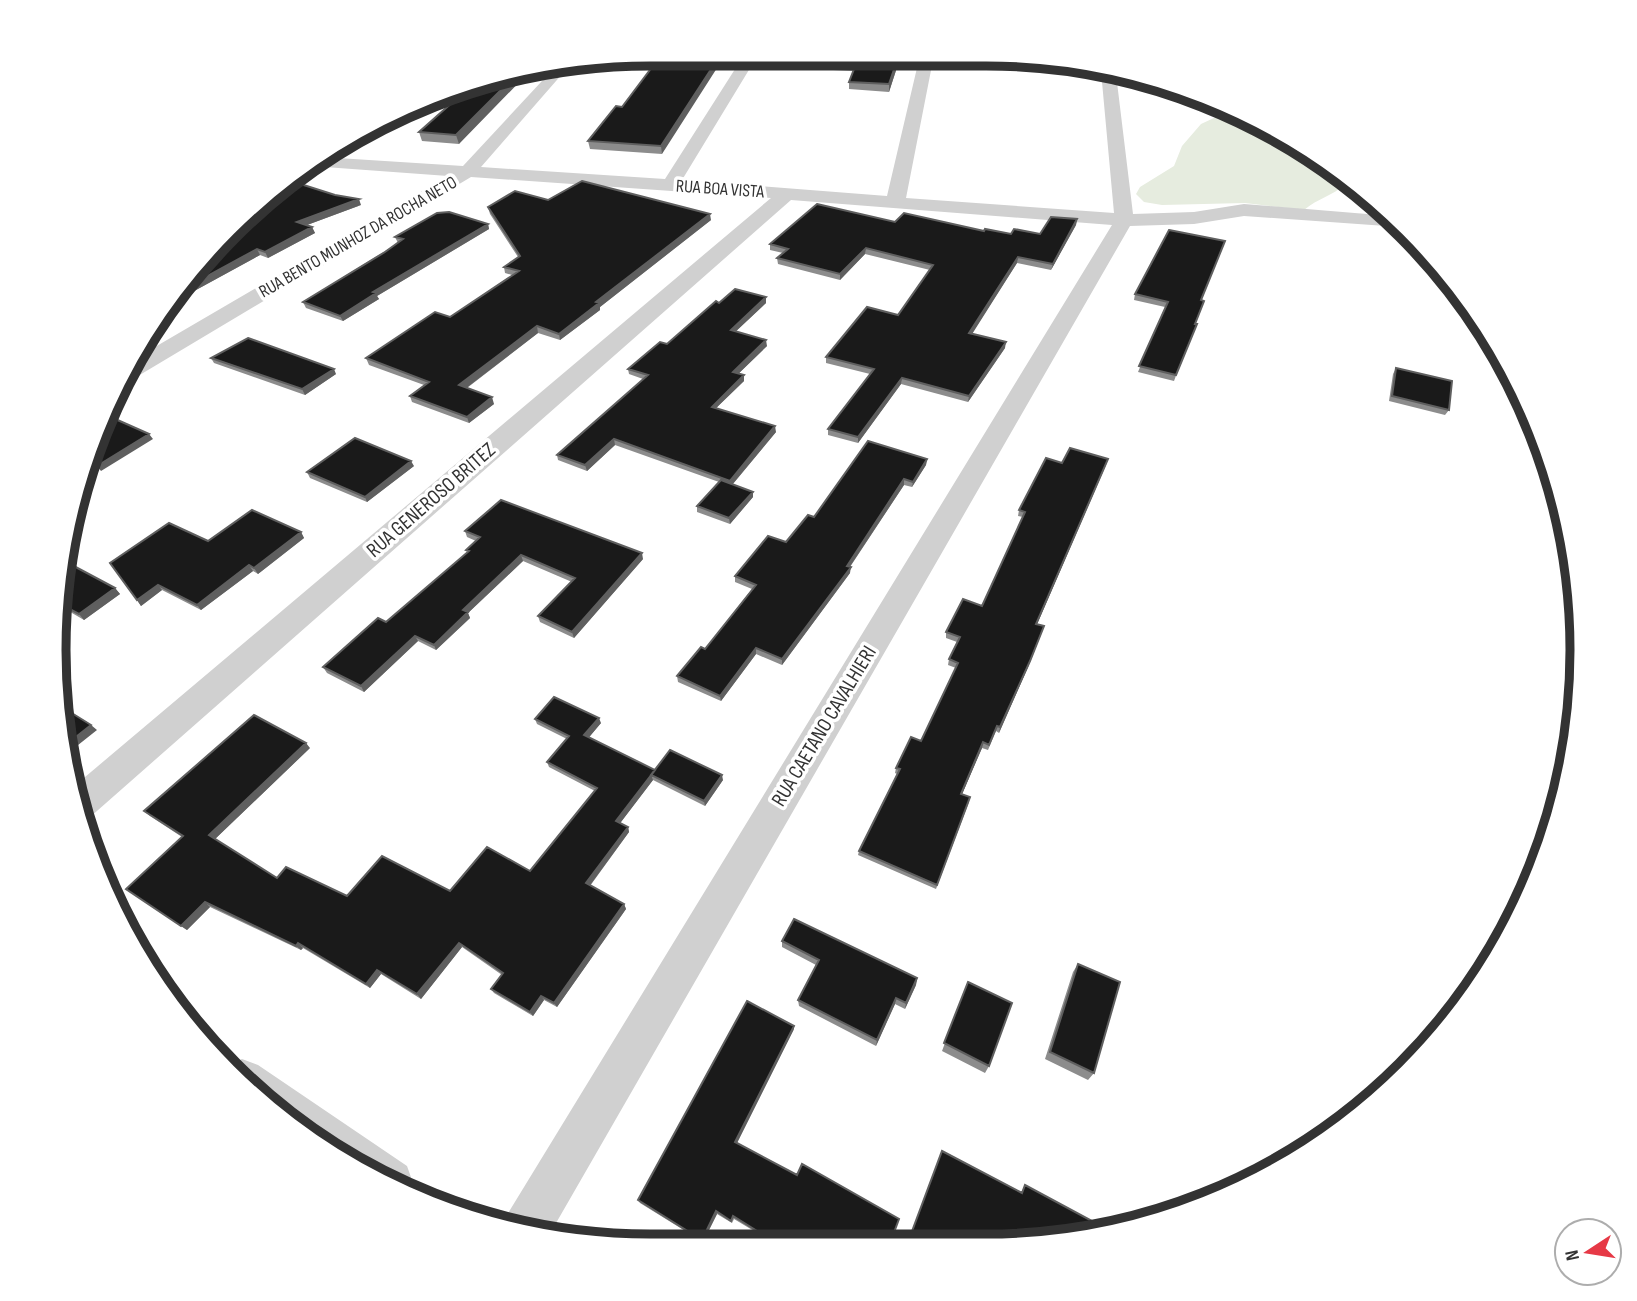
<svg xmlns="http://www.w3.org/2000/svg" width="1637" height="1301" viewBox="0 0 1637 1301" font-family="'Sofia Sans Condensed',sans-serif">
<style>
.green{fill:#e6ecdf}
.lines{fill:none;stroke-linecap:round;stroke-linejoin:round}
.minor{fill:#d0d0d0;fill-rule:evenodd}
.wall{fill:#8c8c8c}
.shaded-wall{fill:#5f5f5f}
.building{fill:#1a1a1a;stroke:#5f5f5f;stroke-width:2}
.labels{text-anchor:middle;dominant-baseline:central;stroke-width:7;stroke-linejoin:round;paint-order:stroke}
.far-street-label{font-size:18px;fill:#333;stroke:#fff}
.street-label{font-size:21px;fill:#333;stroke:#fff}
.rim{fill:none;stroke:#333;stroke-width:9}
</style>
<rect width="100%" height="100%" fill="#fff"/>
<!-- green -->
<path class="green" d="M1231 110 1285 134 1342 175 1345 184C1333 196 1318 198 1304 210L1245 203 1162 205 1144 202 1136 194 1140 187 1174 166 1182 146 1201 124Z"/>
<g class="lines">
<!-- minor -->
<path class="minor" d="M744 55H758L682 180 887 196 920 55H934L906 198 1114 213 1101 71 1116 74 1133 214 1194 212 1244 204 1391 216 1400 227 1244 216 1194 224 1130 226 548 1237 503 1226 507 1215 1112 225 791 200 89 818 81 821 74 804 72 788 771 198 471 177 133 379 123 380 131 361 448 176 311 166 322 157 463 166 555 67 570 65 481 167 665 179Z
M242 1059 258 1065 407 1166 413 1183 409 1194 288 1124 226 1066Z"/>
</g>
<!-- wall -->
<path class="wall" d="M662 54V154L590 149 588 141 622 107Z
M836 55H901L889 92 849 89V82L853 71 833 70V63Z
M473 84 459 144 422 141 419 132Z
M548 200 711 220 600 307V310L560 340 538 333 467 388 494 404 469 423 412 402 410 396 424 385 369 365 366 358 450 317 512 275 505 273 504 267 518 257 490 214 488 207Z
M361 205 307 225 312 227 315 233 268 258 260 255 174 302H173L229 229Z
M1077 219 1076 225 1051 270 1017 263 972 333 1005 348 968 402 901 384 858 443 828 435V429L870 374 826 363V357L898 315 930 270 865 254 840 280 778 264 777 258 783 253 770 250V244L895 222 1011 234H1040Z
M488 224 489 229 377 296 379 299 343 321 306 308 303 302 398 243 395 237Z
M1135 294 1201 300 1195 324 1174 381 1138 372 1165 307 1134 300Z
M719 303H766L736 331 767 346 738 374 744 375V381L716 408 776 432 733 484 753 497 730 524 697 512V506L719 482 615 445 587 471 558 460 557 455 643 379 629 374 628 369 667 344Z
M211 358 336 374 305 395 214 363Z
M1396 368 1449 410 1445 415 1389 401 1393 374Z
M927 459 926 465 912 487 904 485 850 567V573L782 665 756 654 721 701 678 682 677 676 705 649 752 589 735 582V576L786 542 814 517Z
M1108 459 1037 624 1042 632 1028 667 999 733 996 731 988 750 982 748 962 794 969 802 936 889 858 855 859 851 897 774 895 773 896 768 921 741 956 668 948 665 949 659 957 642 946 638V632L982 606 1023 517 1018 516 1019 510 1062 463Z
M414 466 367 502 310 478 307 472Z
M465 531 643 559 574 638 540 622 538 616 572 582 523 561 468 613 470 618 436 650 418 641 364 692 327 673 323 667 386 622 467 553 466 550 476 541 467 537Z
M301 532 304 538 258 574 253 571 201 610 162 590 141 606 137 600 208 541Z
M65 567 115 588 120 594 84 620 60 606Z
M535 719 601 723 588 738 655 770 723 780 705 806 653 780 620 823 628 827 629 832 590 886 624 904 626 909 557 1007 544 1000 533 1016 494 993 491 989 502 975 462 947 421 999 381 974 370 988 303 948 301 950 210 907 187 930 126 889 182 837 150 816 144 811 310 748 215 839 277 878 347 896 450 891 530 871 595 791 549 767 547 762 567 739 537 724Z
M782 941 917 978 916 985 905 1009 895 1004 876 1046 799 1006 798 1000 816 965 782 947Z
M1078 964 1094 1073 1088 1080 1045 1059 1073 972Z
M968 982 989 1066 985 1073 942 1051Z
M794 1029 737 1143 889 1246H779L734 1219 732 1223 717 1214 703 1242 640 1203 638 1200Z
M942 1151 1021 1193 1025 1185 1026 1245 928 1246 910 1236Z"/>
<!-- shaded-wall -->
<path class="shaded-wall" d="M721 54H726L662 154 661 146Z
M899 55H901L889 92V84Z
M531 70 459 144 456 135 520 71Z
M359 199 361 205 299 228 297 222Z
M710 214 711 220 600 307V310L560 340 559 334 596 302Z
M1077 219 1076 225 1051 270 1053 264Z
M488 224 489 229 377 296 379 299 343 321 340 316 373 292Z
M312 227 315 233 268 258 265 252Z
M866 248 865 254 840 280V274Z
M257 249 260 255 174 302V301L182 290Z
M1018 257 1017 263 969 339V333Z
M766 297V303L732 335 731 330Z
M537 326 538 333 461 392 459 385Z
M766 340 767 346 734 378 733 372Z
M1006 342 1005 348 968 402 969 396Z
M334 369 336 374 305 395 302 389Z
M744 375V381L712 412V407Z
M902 378 901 384 858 443V437Z
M492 397 494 404 469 423 467 417Z
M775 426 776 432 731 486 730 481Z
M149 434 153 439 101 471 97 466Z
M614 439 615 445 587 471 585 465Z
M927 459 926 465 912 487 913 482Z
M1108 459 1106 465 1035 629 1036 624Z
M411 461 414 466 367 502 365 497Z
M94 464 98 470 81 480 86 468Z
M904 479V485L847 571 851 567 850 573 782 665V659L847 566Z
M753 492V497L730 524 729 518Z
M301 532 304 538 258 574 254 568Z
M642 553 643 559 574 638 572 632Z
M521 555 523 561 468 613 470 618 436 650 434 645 463 610Z
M249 565 253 571 201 610 197 605Z
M158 585 162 590 141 606 137 600Z
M115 588 120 594 84 620 79 614Z
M1044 626 1028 667 999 733 1000 727Z
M415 636 418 641 364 692 361 686Z
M756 648V654L721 701 720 696Z
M599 718 601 723 586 741 584 735Z
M91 725 97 730 68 753 67 744Z
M983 742 982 748 960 799 961 794Z
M306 743 310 748 214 840 209 835Z
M655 770 651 775 653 780 618 826 616 821Z
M722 775 723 780 705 806 704 801Z
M628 827 629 832 588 888 586 883Z
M205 902 210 907 187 930 181 926Z
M624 904 626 909 557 1007 554 1003Z
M298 943 303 948 301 950 296 946Z
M459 943 462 947 421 999 417 994Z
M377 970 381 974 370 988 366 984Z
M917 978 916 985 905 1009 906 1003Z
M541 996 544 1000 533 1016 530 1012Z
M896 998 895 1004 876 1046 877 1040Z
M794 1026V1029L736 1145 735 1142Z
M716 1211 717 1214 703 1242 702 1240Z"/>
<!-- building -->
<path class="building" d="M662 54H721L661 146 588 141 616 106 622 107Z
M836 55H899L889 84 849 82 856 64 833 63Z
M520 71 456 135 419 132 473 84 497 74Z
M291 181 335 195 359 199 297 222 312 227 265 252 257 249 182 290 229 229Z
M582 181 710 214 596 302 599 303 559 334 537 326 459 385 492 397 467 417 410 396 429 382 366 358 435 312 450 317 519 271 504 267 520 256 488 207 515 191 548 200Z
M817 204 895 222 904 213 984 231 985 229 1011 234 1014 229 1040 234 1051 217 1077 219 1053 264 1018 257 969 333 1006 342 969 396 902 378 858 437 828 429 874 369 826 357 867 307 898 315 933 265 866 248 840 274 777 258 788 249 770 244Z
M449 212 488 224 373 292 376 293 340 316 303 302 385 252 403 239 395 237 437 213Z
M1169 230 1225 241 1201 300 1204 301 1195 324H1197L1176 375 1139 366 1168 302 1135 294Z
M735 289 766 297 731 330 766 340 733 372 744 375 712 407 775 426 730 481 614 439 585 465 557 455 648 375 628 369 660 342 667 344 716 301 719 303Z
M248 338 334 369 302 389 211 358Z
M1396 368 1452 381 1449 410 1392 396Z
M113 418 149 434 97 466 94 464 86 468 105 423Z
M355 438 411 461 365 497 307 472Z
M868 441 927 459 913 482 904 479 847 566 851 567 782 659 756 648 720 696 677 676 701 647 705 649 756 585 735 576 768 536 786 542 808 515 814 517Z
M1070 448 1108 459 1036 624 1044 626 1030 661 1000 727 997 726 989 745 983 742 961 794 970 797 937 885 859 851 900 769 896 768 911 737 921 741 958 663 949 659 960 637 946 632 963 599 982 606 1025 512 1019 510 1046 458 1062 463Z
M721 480 753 492 729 518 697 506Z
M501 500 642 553 572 632 538 616 575 578 521 555 463 610 468 612 434 645 415 636 361 686 323 667 378 618 386 622 469 551 466 550 480 537 465 531Z
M252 510 301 532 254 568 249 565 197 605 158 585 137 600 110 563 169 523 208 541Z
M70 564 115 588 79 614 60 604 65 567Z
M554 697 599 718 584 735 655 770 616 821 628 827 586 883 624 904 554 1003 541 996 530 1012 491 989 503 973 459 943 417 994 377 970 366 984 298 943 296 946 205 902 181 926 126 889 183 836 144 811 254 715 306 743 209 835 277 878 286 867 347 896 382 856 450 891 487 847 530 871 597 788 547 762 569 736 535 719Z
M62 707 91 725 67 744Z
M670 750 722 775 704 801 651 775Z
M794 919 917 978 906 1003 896 998 877 1040 798 1000 819 960 782 941Z
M1078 964 1120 982 1094 1073 1050 1052Z
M968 982 1012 1003 989 1066 944 1043Z
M747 1001 794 1026 735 1142 797 1175 802 1164 899 1219 889 1246H781L733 1216 731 1221 716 1211 702 1240 638 1200Z
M942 1151 1022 1193 1025 1185 1092 1221 1088 1233 1026 1245 932 1246 911 1234Z"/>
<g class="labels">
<!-- far-street labels -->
<g class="far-street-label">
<text transform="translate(720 189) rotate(4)">RUA BOA VISTA</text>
<text transform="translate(358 237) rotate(-30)">RUA BENTO MUNHOZ DA ROCHA NETO</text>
</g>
<!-- street labels -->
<g class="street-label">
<text transform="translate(431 500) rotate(-41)">RUA GENEROSO BRITEZ</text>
<text transform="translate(824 726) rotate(-59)">RUA CAETANO CAVALHIERI</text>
</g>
</g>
<!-- crop -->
<path d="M0 0H1637V1301H0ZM650 66H986A584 584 0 0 1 1570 650V650A584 584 0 0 1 986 1234H650A584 584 0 0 1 66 650V650A584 584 0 0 1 650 66Z" fill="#fff" fill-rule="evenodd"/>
<path class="rim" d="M650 66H986A584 584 0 0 1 1570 650V650A584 584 0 0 1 986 1234H650A584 584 0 0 1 66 650V650A584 584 0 0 1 650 66Z"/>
<!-- north arrow -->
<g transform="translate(1588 1252) rotate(258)"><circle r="33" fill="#ffffff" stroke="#adadad" stroke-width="2"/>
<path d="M0-5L12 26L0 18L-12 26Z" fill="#e63946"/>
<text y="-10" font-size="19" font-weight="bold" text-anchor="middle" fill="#333333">N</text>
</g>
</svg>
